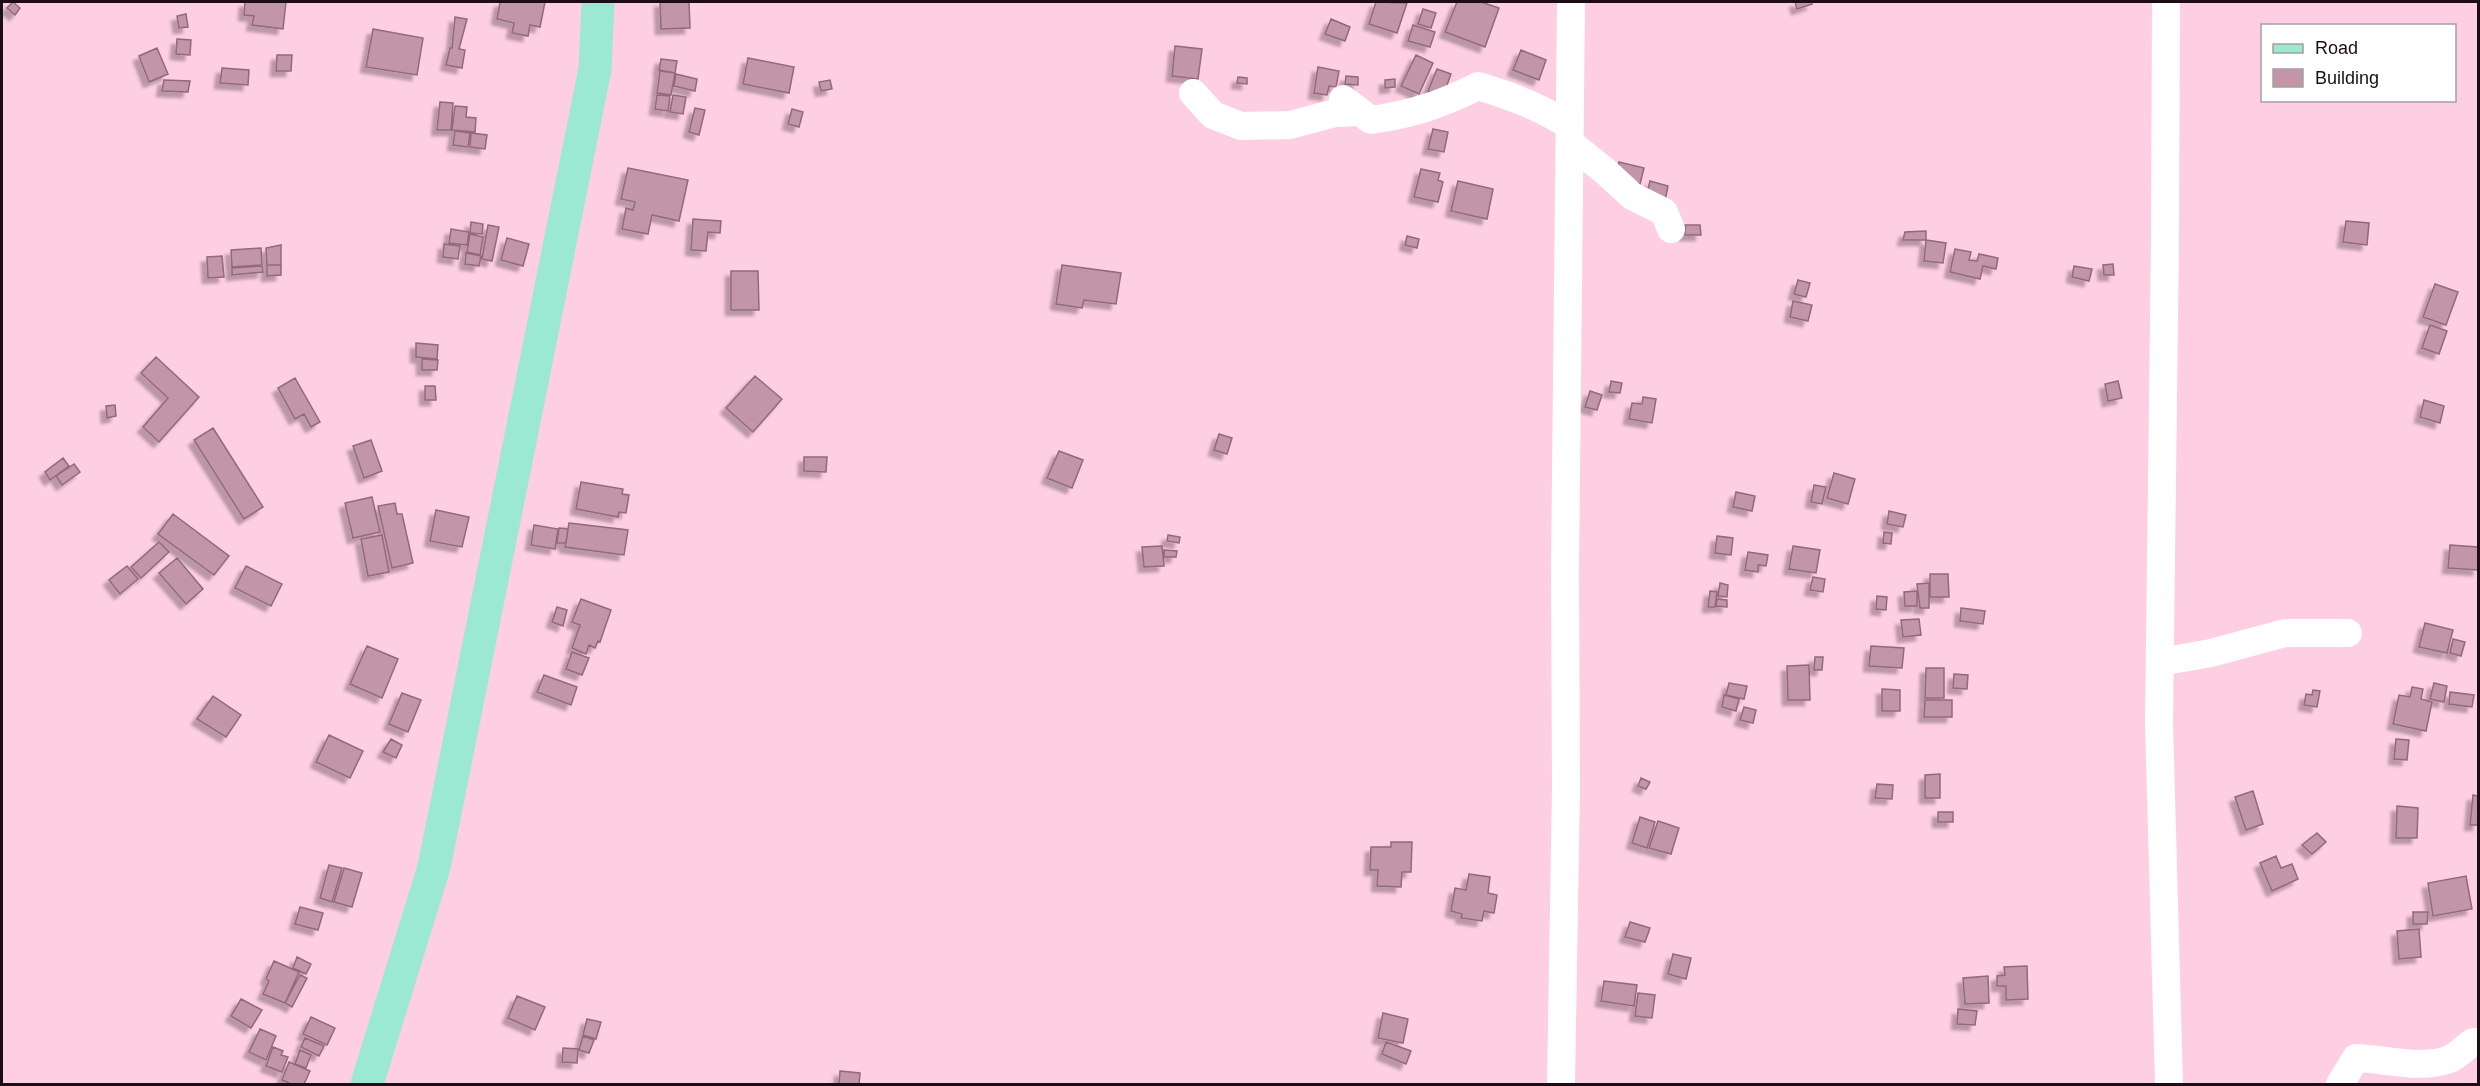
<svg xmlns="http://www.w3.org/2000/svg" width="2480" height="1086" viewBox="0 0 2480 1086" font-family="Helvetica,sans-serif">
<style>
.building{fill:#c296a8;stroke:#93697b;stroke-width:1.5;filter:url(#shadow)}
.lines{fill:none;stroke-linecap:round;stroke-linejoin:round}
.minor{stroke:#fff;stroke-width:28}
.major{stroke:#9be9d3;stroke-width:33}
</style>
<defs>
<filter id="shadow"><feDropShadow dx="-5.5" dy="5.5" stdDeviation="1.5" flood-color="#0004"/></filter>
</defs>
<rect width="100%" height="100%" fill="#fecee2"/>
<!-- building -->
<path class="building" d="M13 2 20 8 15 15 7 8Z
M245 2H286L283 29 252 25 254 16 244 15Z
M500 2H545L540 27 530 25 528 36 512 33 514 23 497 19Z
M660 2H689L690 28 661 29Z
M1376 2 1407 3 1397 33 1369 24Z
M1457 2H1481L1499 8 1485 47 1445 32Z
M1795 2H1811L1812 4 1797 9Z
M1423 9 1436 13 1431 28 1418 24Z
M186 14 188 27 179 28 177 16Z
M455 17 467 19 459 49 465 50 462 68 446 65 450 48H452Z
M1331 19 1350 27 1345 41 1325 34Z
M1413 25 1435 32 1430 47 1408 41Z
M373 29 423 38 417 75 366 67Z
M177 39 191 40 190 55 176 54Z
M1175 46 1202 49 1198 79 1172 76Z
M157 48 168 74 149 82 139 56Z
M1521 50 1546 60 1539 80 1513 70Z
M277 55H292L291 71H276Z
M1416 55 1433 63 1419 94 1401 86Z
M748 58 794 67 789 93 743 84Z
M661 59 677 61 675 73 659 70Z
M1318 67 1339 71 1336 87 1329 86 1327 95 1314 93Z
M222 68 249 70 248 85 220 83Z
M1437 69 1451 74 1443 96 1428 91Z
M660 71 675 73 671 95 657 93Z
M676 74 697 79 695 91 674 86Z
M1346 76 1358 77V85L1345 84Z
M1238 77 1247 78V84L1237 83Z
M1395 79V87L1385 88V80Z
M164 80 190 81 188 92 162 91Z
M830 80 832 89 821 91 819 82Z
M657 95 670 96 668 111 655 109Z
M673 95 686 97 683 114 670 112Z
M440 102 453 103 451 130H437Z
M455 106 467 107 466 117 476 118 475 132 452 130Z
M695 108 705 110 699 135 689 132Z
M792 109 803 112 799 127 788 124Z
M1433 129 1448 132 1444 152 1428 149Z
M455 131 470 133 468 147 453 145Z
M471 133 487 135 485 149 470 147Z
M1619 162 1644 168 1640 184 1616 178Z
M628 168 688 180 679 221 652 215 648 234 622 229 626 208 633 210 635 202 621 199Z
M1421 169 1440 173 1438 180 1443 182 1438 202 1414 197Z
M1458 181 1493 189 1487 219 1451 211Z
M1650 181 1668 186 1665 201 1646 197Z
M693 219 721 221 720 233 708 232 706 251 691 250Z
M2346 221 2369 223 2367 245 2343 242Z
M471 222 483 224 482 234 470 233Z
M488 225 499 227 492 261 482 259Z
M1685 225H1700L1701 235H1685Z
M451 229 469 232 467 245 449 243Z
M1926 231V240H1903L1905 232Z
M470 234 483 237 480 255 467 252Z
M1407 236 1419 239 1417 248 1405 245Z
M507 238 529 244 523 266 501 260Z
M1926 240 1946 243 1943 263 1924 261Z
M444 244 460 246 458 259 443 257Z
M281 245V265H267L266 248Z
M261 248 262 265 232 267 231 250Z
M1955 249 1971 252 1969 260 1977 261 1979 254 1998 258 1996 269 1983 266 1980 279 1950 272Z
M466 253 481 256 479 266 465 264Z
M222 256 224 277 208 278 207 257Z
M2113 264 2114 275H2104L2103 265Z
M267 265H281V275L267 276Z
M1062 265 1121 273 1116 304 1084 300 1082 308 1056 304Z
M262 266 263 272 232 275V268Z
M2074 266 2092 269 2089 281 2072 277Z
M731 271H758L759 310H731Z
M1798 280 1810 283 1806 297 1794 294Z
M2435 284 2458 292 2446 325 2423 317Z
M1793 301 1812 305 1808 321 1790 317Z
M2430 325 2447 331 2439 354 2422 348Z
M416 343 438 345 437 359 416 357Z
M156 357 199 397 159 442 143 427 168 398 141 373Z
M422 359 438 360 437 370H422Z
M755 376 782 399 753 432 726 408Z
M295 378 320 422 311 427 304 414 295 419 278 388Z
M1611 381 1622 383 1620 393 1609 392Z
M2118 381 2122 398 2108 401 2105 384Z
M425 386H435L436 400H425Z
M1590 391 1602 395 1597 410 1585 407Z
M1643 397 1656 399 1652 423 1629 419 1632 403 1642 404Z
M2424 400 2444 406 2440 423 2420 417Z
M115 405 116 416 107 418 106 406Z
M213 428 263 507 244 519 194 440Z
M1219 434 1232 438 1227 454 1214 450Z
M371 440 382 471 364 478 353 446Z
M1059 451 1083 460 1072 488 1047 478Z
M804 457H827L826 472 804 471Z
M63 458 69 466 50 480 45 472Z
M74 464 80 472 62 485 56 476Z
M1834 473 1855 479 1848 504 1827 498Z
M581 482 623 489 622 494 629 495 626 513 619 512 618 517 576 509Z
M1814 485 1826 487 1822 504 1811 502Z
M1736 492 1755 496 1752 511 1733 507Z
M372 497 380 532 353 538 345 503Z
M395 503 397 514H402L413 563 392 568 378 506Z
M436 510 469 517 462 547 430 541Z
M1889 511 1906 515 1903 527 1887 524Z
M173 514 229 556 214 575 158 534Z
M569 523 628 530 624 555 565 547Z
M534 525 558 529 555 549 531 545Z
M559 528 568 529 566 543H557Z
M1884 532 1892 533 1891 544 1883 543Z
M382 535 389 572 368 576 361 539Z
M1168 535 1180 537 1179 543 1167 541Z
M1717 536 1733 538 1731 555 1715 553Z
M159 542 169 552 141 578 131 567Z
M2450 545 2478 547V570L2448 568Z
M1162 546 1164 566 1144 567 1142 547Z
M1793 546 1820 550 1816 573 1789 569Z
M1164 550 1177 551 1176 557H1164Z
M1748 552 1768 555 1766 566 1758 565V572L1745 570Z
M177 558 203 589 186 604 159 573Z
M127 566 138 579 120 594 109 580Z
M246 566 282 584 271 606 235 588Z
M1930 574H1948L1949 597H1930Z
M1813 577 1825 579 1823 592 1810 590Z
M1720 583 1728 585 1727 597 1718 596Z
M1929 583V608H1920L1917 584Z
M1710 591 1717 592 1715 607H1708Z
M1917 591V606H1905L1904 592Z
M1877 596 1887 597 1886 610 1876 609Z
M581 599 611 610 600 642 598 641 595 648 589 645 586 654 572 648 580 625 572 622Z
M1717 599 1727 600V607L1716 606Z
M557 607 567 610 563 626 552 622Z
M1961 608 1985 611 1983 624 1960 621Z
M1919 619 1921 635 1903 637 1901 620Z
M2425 623 2453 630 2447 653 2419 647Z
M2453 639 2465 642 2461 656 2450 653Z
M367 646 398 659 382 698 350 684Z
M1871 646 1904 648 1902 668 1869 666Z
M572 652 589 658 582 675 566 669Z
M1815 657H1823L1822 670H1814Z
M1809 665 1810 700H1788L1787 666Z
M1926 668H1944V698H1925Z
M1954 674 1968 675 1967 689 1953 688Z
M544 675 577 687 571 705 537 692Z
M1729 683 1747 686 1744 699 1726 695Z
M2434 683 2447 686 2444 702 2430 699Z
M2412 687 2423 689 2421 699 2432 702 2426 731 2393 724 2399 695 2410 697Z
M1882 689 1900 690V711H1882Z
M2313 690 2320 691 2317 707 2304 705 2306 694 2312 695Z
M2450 692 2474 695 2472 707 2449 704Z
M402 693 421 700 408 732 389 724Z
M1724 695 1739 699 1736 711 1722 707Z
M213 696 241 715 226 737 197 719Z
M1925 700H1952V717H1924Z
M1744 707 1756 710 1753 723 1740 720Z
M329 735 363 751 350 778 316 762Z
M391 739 402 745 396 758 383 752Z
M2396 739 2409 740 2407 760 2394 759Z
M1940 774V798H1925V775Z
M1641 778 1650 782 1646 789 1638 786Z
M1877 784 1893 785 1892 799 1875 798Z
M2253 791 2263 824 2246 830 2235 797Z
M2473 795 2478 796V825H2470Z
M2397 806 2418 808 2417 838H2396Z
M1938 812H1953V822H1938Z
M1640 817 1655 822 1647 848 1632 843Z
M1658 821 1679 828 1671 854 1649 848Z
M2317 833 2326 842 2312 854 2302 845Z
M1391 842H1412L1411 872H1402L1401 887 1377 886 1378 870H1370L1371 847H1391Z
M2276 856 2281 868 2292 864 2298 879 2272 891 2260 863Z
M329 865 342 868 332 902 320 898Z
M344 868 362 873 352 907 334 902Z
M1469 874 1490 877 1488 893 1497 895 1494 913 1484 911 1482 921 1461 918 1462 914 1451 911 1455 888 1466 890Z
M2466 876 2472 909 2433 916 2428 883Z
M300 907 323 913 318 930 295 924Z
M2413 912H2428L2427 924H2413Z
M1630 922 1650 928 1645 942 1625 937Z
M2419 929 2421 957 2399 959 2397 931Z
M1673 954 1691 958 1686 979 1668 974Z
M297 957 311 964 306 974 293 968Z
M274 961 299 972 285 1003 263 994 269 981 266 979Z
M2027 966 2028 999 2006 1000V986H1997V976L2005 975 2004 967Z
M300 975 307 978 292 1007 285 1003Z
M1988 976 1989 1003 1965 1004 1963 978Z
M1604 981 1637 985 1634 1006 1601 1001Z
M1638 993 1655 995 1652 1018 1635 1016Z
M517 996 545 1007 535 1030 508 1018Z
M241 999 262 1010 251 1028 231 1016Z
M1958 1009 1977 1011 1975 1025 1957 1024Z
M1383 1013 1408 1019 1403 1043 1378 1038Z
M311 1017 335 1028 327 1045 303 1034Z
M587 1019 601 1022 596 1039 583 1035Z
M260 1029 276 1036 266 1060 249 1052Z
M583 1036 594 1040 589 1053 579 1050Z
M305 1038 324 1046 319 1056 301 1047Z
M1386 1042 1411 1051 1406 1064 1382 1054Z
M273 1047 283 1051 281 1055 288 1057 282 1072 266 1066Z
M563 1048 578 1049 577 1063 562 1062Z
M300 1050 311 1055 306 1068 295 1064Z
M289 1062 310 1071 304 1084H291L282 1080Z
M840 1071 860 1073 859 1084H839Z"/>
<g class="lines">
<!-- minor -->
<path class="minor" d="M2166 2 2165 237 2159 723 2169 1084
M1193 93 1213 115 1241 126 1290 125 1335 113 1360 112
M1343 99 1371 120C1413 114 1440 105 1478 86 1511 96 1541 107 1570 126
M1570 143 1606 172 1632 196 1664 212 1671 229
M2160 662 2211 653 2285 633H2348
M1561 1084 1566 787 1565 570 1571 2
M2340 1084 2356 1058C2386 1059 2421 1070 2450 1059 2458 1055 2466 1047 2473 1042"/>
<!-- major -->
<path class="major" d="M367 1084 434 867 595 69 598 2"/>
</g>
<!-- border -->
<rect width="2480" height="1086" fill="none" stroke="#1d0d14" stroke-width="6"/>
<!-- legend -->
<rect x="2261" y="24" width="195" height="78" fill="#ffffff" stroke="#a59ea1" stroke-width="1.5"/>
<rect x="2273" y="44" width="30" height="9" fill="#9be9d3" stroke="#a59ea1" stroke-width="1.5"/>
<text x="2315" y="54" font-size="18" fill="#1d0d14">Road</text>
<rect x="2273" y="69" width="30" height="18" fill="#c296a8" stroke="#a59ea1" stroke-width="1.5"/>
<text x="2315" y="84" font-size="18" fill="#1d0d14">Building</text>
</svg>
